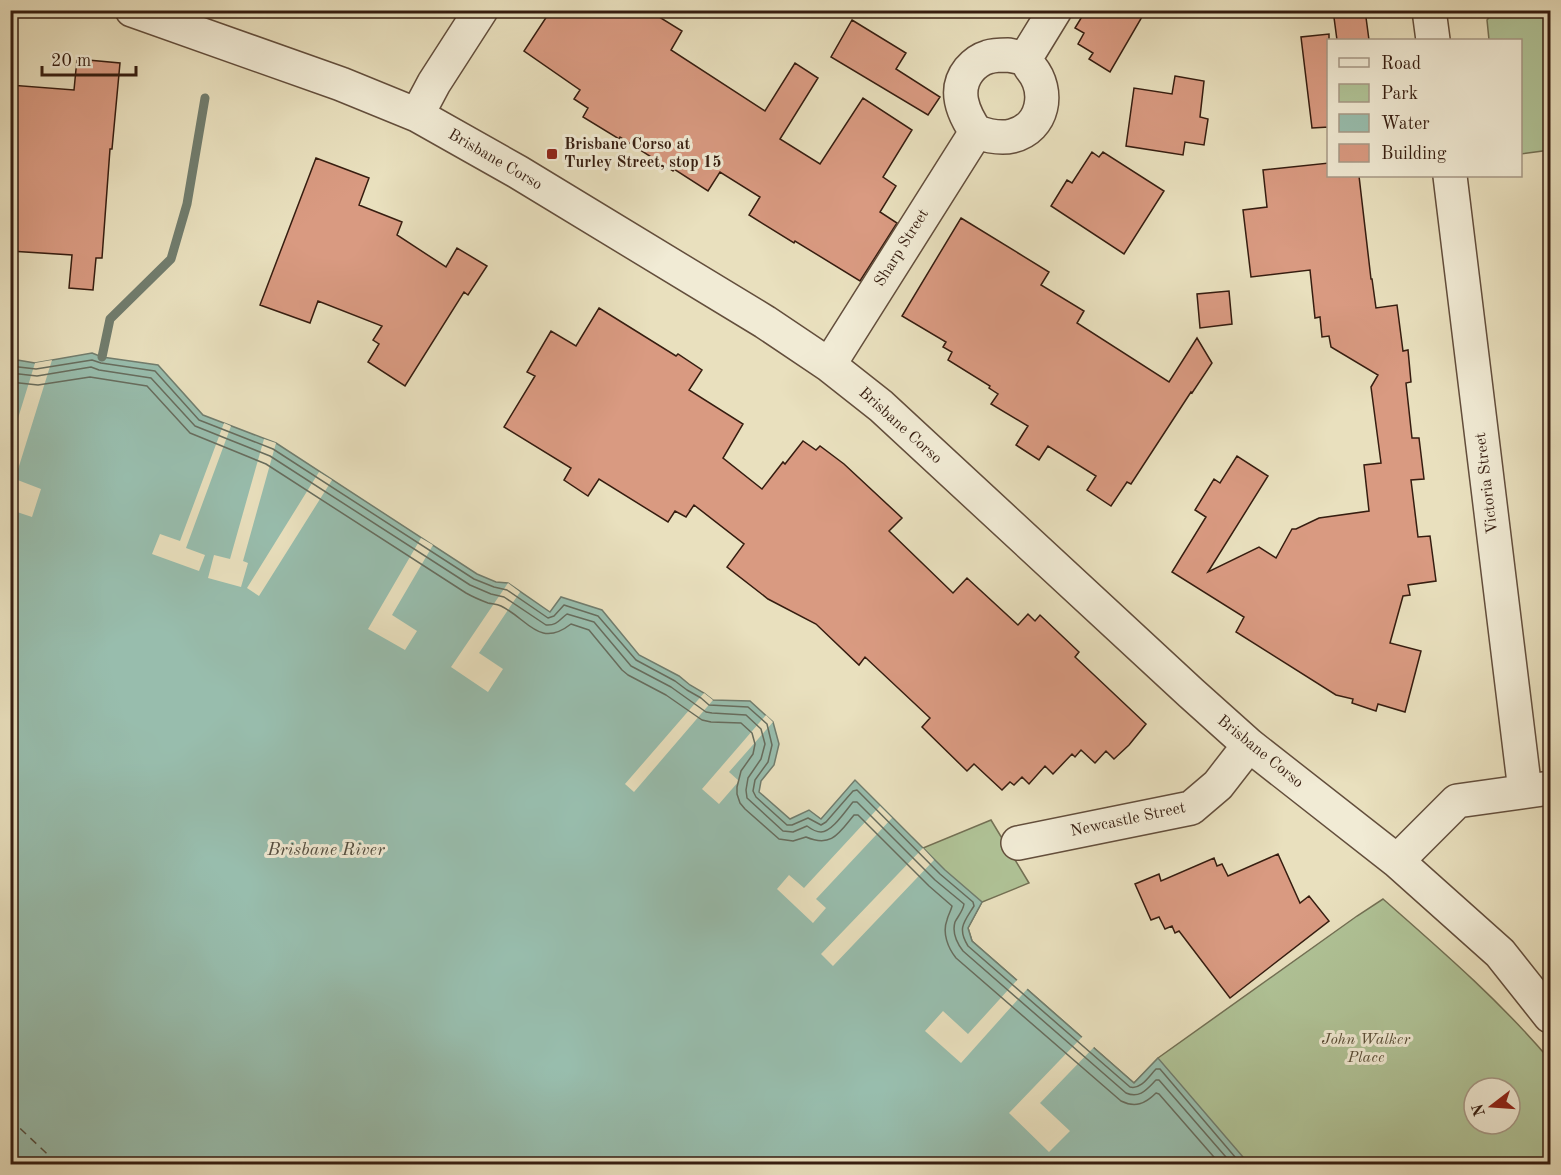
<svg xmlns="http://www.w3.org/2000/svg" width="1561" height="1175" viewBox="0 0 1561 1175" font-family="'Old Standard TT',serif">
<style>
.green{fill:#b0c397;stroke:#737054;stroke-width:1.5;fill-rule:evenodd}
.water{fill:#98bdad;stroke:#717d6e;stroke-width:1.5}
.pier{fill:#e9e0be}
.lines{fill:none;stroke-linecap:round;stroke-linejoin:round}
.shore{stroke:#676d5e;stroke-width:1.5}
.stream{stroke:#717d6e;stroke-width:9}
.ferry{stroke:#534d3f;stroke-width:1.5;stroke-dasharray:8 6;stroke-linecap:butt}
.building{fill:#d99a81;stroke:#361d10;stroke-width:1.5}
.minor-casing{stroke:#634e3c;stroke-width:36}
.minor{stroke:#f1ebd5;stroke-width:33}
.poi-dot{fill:#8f2418;stroke:#f1ebd5;stroke-width:2}
.labels{text-anchor:middle;dominant-baseline:central;stroke-width:6;stroke-linejoin:round;paint-order:stroke}
.poi-label{font-size:16px;font-weight:bold;fill:#361d10;stroke:#f1ebd5;text-anchor:start}
.street-label{font-size:16px;fill:#361d10;stroke:#f1ebd5}
.park-label{font-size:16px;font-style:italic;fill:#5b4f38;stroke:#f1ebd5}
.water-label{font-size:18px;font-style:italic;fill:#534d3f;stroke:#f1ebd5}
</style>
<rect width="100%" height="100%" fill="#e9e0be"/>
<filter id="stains"><feTurbulence type="fractalNoise" baseFrequency=".00333" numOctaves="4"/><feColorMatrix values="0 0 0 0 .2 0 0 0 0 .09 0 0 0 0 .02 0 0 0 .5 -.17"/></filter>
<radialGradient id="worn" r=".72"><stop offset=".6" stop-color="#630" stop-opacity="0"/><stop offset="1" stop-color="#630" stop-opacity=".3"/></radialGradient>
<!-- green -->
<path class="green" d="M1495 10 1550 11V150L1521 154 1520 40H1489L1487 20Z
M991 820 1029 883 982 902 968 928 972 941 1134 1083 1158 1058 1357 916 1383 899C1441 950 1500 1001 1550 1060V1164H1179L897 921 934 860 923 848ZM1474 1088H1510V1124H1474Z"/>
<!-- water -->
<path class="water" d="M92 353 102 357 158 365 203 415 276 443 477 574 496 582 508 583 550 612 561 597 602 610 639 655 679 676 690 685 704 693 713 700 750 701 773 722 779 744 774 765 761 781 759 792 790 819 809 810 821 819 855 780 945 870 982 902 968 928 972 941 1134 1083 1158 1058 1249 1164H11V359L35 363Z"/>
<!-- pier -->
<path class="pier" d="M52 360 15 479 41 489 32 517 11 510V441L35 363Z
M224 423 231 426 186 548 205 555 199 571 152 554 160 534 180 541Z
M264 439 276 443 243 561 248 563 241 587 208 578 214 555 230 559Z
M319 472 332 480 259 596 247 588Z
M421 538 433 545 392 615 417 631 405 650 368 629Z
M508 583 520 592 479 653 503 669 488 692 451 667Z
M704 693 713 700 634 792 625 784Z
M766 715 773 722 729 772 739 781 719 804 702 789Z
M880 806 892 818 816 899 826 908 813 923 777 889 789 875 804 888Z
M923 848 934 860 833 966 821 954Z
M1019 978 1029 987 961 1063 925 1031 943 1011 968 1034Z
M1084 1035 1096 1045 1040 1103 1070 1131 1049 1152 1009 1113Z"/>
<g class="lines">
<!-- shore -->
<path class="shore" d="M10 366 36 369 92 360 101 363 155 371 199 420 273 449 474 579 494 587 507 590 548 618 554 616 564 605 598 616 636 660 675 681 687 690 701 698 709 705 748 707 767 724 772 745 768 762 755 780 753 791 756 797 787 825H792L808 818 821 825 826 822 853 791 857 790 940 874 973 902 974 906C964 922 957 928 968 946L1130 1087C1141 1090 1149 1076 1156 1069H1160L1241 1164
M10 373 37 376 91 367 99 370 151 378 195 426 270 456 470 585 491 594 504 597 546 625C557 626 560 619 567 614L594 622 631 666 671 687 706 712 712 713 746 715 761 729 765 744 761 759 748 778 746 790 747 798 783 831 793 832 807 826C811 829 816 832 821 832 832 832 846 810 853 802H857L935 880 964 904C963 911 958 916 955 922 952 932 957 943 963 951L1126 1093C1140 1099 1147 1089 1156 1080H1159L1232 1164
M10 382 38 385 90 377 147 386 190 433 266 464 466 593C473 597 480 600 488 603 492 604 497 604 501 606 528 619 539 649 571 624L589 630 622 670 628 675 666 695 702 720 711 722 741 723 752 733 755 744 753 754 741 771 737 787V794L740 803 745 809 779 839 793 841 806 837C832 848 839 833 854 815H858L929 886 952 906C951 911 948 915 947 920 942 933 948 948 956 958L1121 1101C1135 1108 1145 1104 1156 1093L1159 1094 1220 1164"/>
<!-- stream -->
<path class="stream" d="M102 357 110 319 171 259 187 204 205 98"/>
<!-- ferry -->
<path class="ferry" d="M10 1119 58 1164"/>
</g>
<!-- building -->
<path class="building" d="M551 10H648L682 31 671 50 765 111 795 63 818 78 780 139 820 164 863 98 912 130 883 177 896 186 880 212 897 223 860 281 795 241 794 243 749 215 760 197 720 172 708 191 674 169 673 171 620 137 619 139 583 117 588 108 574 99 580 90 524 51Z
M1086 10H1146L1110 72 1089 59 1093 53 1078 44 1084 33 1075 28Z
M1333 10H1365L1369 40H1337Z
M852 20 906 53 896 69 940 97 928 115 831 57Z
M1329 34V127L1312 128 1301 37Z
M77 59 120 63 112 149H110L102 258H96L93 290 69 288 72 255 10 251V85L74 90Z
M1175 76 1204 81 1200 117 1208 119 1204 145 1185 142 1183 155 1126 146 1134 88 1172 94Z
M1092 152 1099 157 1103 152 1164 191 1124 254 1051 206 1067 180 1072 183Z
M316 158 369 178 359 205 402 222 397 235 446 267 457 248 487 266 468 295 464 292 405 386 368 362 379 344 373 340 382 326 318 301 310 323 260 305Z
M1329 163V176H1359L1371 279H1372L1376 308 1397 305 1403 351 1408 350 1411 382 1406 383 1412 438H1419L1424 479 1411 480 1418 537 1430 536 1436 581 1408 585 1410 595 1403 596 1390 643 1421 651 1405 712 1378 704 1376 711 1352 703 1353 699 1336 695 1236 632 1244 617 1172 572 1206 517 1195 510 1214 479 1220 483 1237 456 1268 476 1208 572 1259 547 1276 558 1292 529H1296L1319 518 1369 511 1364 465 1381 463 1371 387 1378 375 1331 347 1329 336 1322 337 1320 317 1315 318 1310 270 1251 277 1243 210 1267 207 1263 170Z
M961 218 1049 272 1041 285 1084 311 1077 323 1169 382 1197 338 1212 363 1192 393 1191 392 1131 484 1127 482 1111 506 1087 490 1096 476 1048 446 1039 460 1016 445 1028 426 991 404 998 394 989 388 990 386 948 360 952 352 943 347 946 342 902 316Z
M1229 291 1232 324 1200 328 1197 294Z
M599 308 676 356 678 354 702 370 689 390 743 424 723 458 762 489 783 462 785 464 803 441 816 450 820 446 844 464 902 518 889 531 953 593 967 578 1018 625 1028 614 1035 621 1040 615 1079 652 1075 657 1146 724 1129 745 1114 759 1106 751 1095 763 1081 750 1075 757 1072 754 1053 774 1045 766 1029 784 1022 777 1014 785 1010 782 1002 790 974 764 967 771 922 727 930 718 865 657 859 665 816 624 768 599 727 567 744 544 694 505 686 517 675 511 668 522 599 479 588 496 564 480 571 468 504 427 535 376 527 372 551 331 576 346Z
M1278 854 1300 903 1309 896 1329 921 1230 998 1179 931 1175 933 1172 926 1165 929 1159 917 1151 920 1135 884 1159 874 1161 881 1214 858 1217 866 1222 864 1228 876Z"/>
<g class="lines">
<!-- minor casing -->
<g class="minor-casing">
<path id="minor" d="M132 10 341 84 417 115 518 172 765 322 829 365 881 406 1191 693 1249 745 1397 861 1500 953 1550 1016
M1429 10 1433 40
M1008 55C1013 56 1021 57 1025 60 1028 62 1029 65 1031 68 1050 91 1044 128 1012 136 1000 139 988 136 976 132 963 113 953 90 969 70 974 64 981 59 988 57 994 55 1001 55 1008 55Z
M1025 59 1055 10
M417 115 434 83 481 10
M1450 176 1525 791
M829 365 976 132
M1018 843 1191 808 1218 785 1249 745
M1397 861 1457 801 1550 788"/>
</g>
<!-- minor -->
<use href="#minor" class="minor"/>
</g>
<!-- markers -->
<rect class="poi-dot" x="546" y="148" width="12" height="12" rx="3"/>
<g class="labels">
<!-- poi labels -->
<g class="poi-label">
<text x="564" y="145">Brisbane Corso at<tspan x="564" dy="18">Turley Street, stop 15</tspan></text>
</g>
<!-- street labels -->
<g class="street-label">
<text transform="translate(495 160) rotate(30)">Brisbane Corso</text>
<text transform="translate(902 248) rotate(-58)">Sharp Street</text>
<text transform="translate(900 426) rotate(42)">Brisbane Corso</text>
<text transform="translate(1487 483) rotate(-97)">Victoria Street</text>
<text transform="translate(1260 752) rotate(39)">Brisbane Corso</text>
<text transform="translate(1128 820) rotate(-12)">Newcastle Street</text>
</g>
<!-- park labels -->
<g class="park-label">
<text x="1366" y="1040">John Walker<tspan x="1366" dy="18">Place</tspan></text>
</g>
<!-- water labels -->
<g class="water-label">
<text x="326" y="850">Brisbane River</text>
</g>
</g>
<!-- margin -->
<rect width="1561" height="1175" fill="none" stroke="#e9e0be" stroke-width="36"/>
<rect x="12" y="12" width="1537" height="1151" fill="none" stroke="#361d10" stroke-width="3"/>
<rect x="18" y="18" width="1525" height="1139" fill="none" stroke="#361d10" stroke-width="1.5"/>
<!-- legend -->
<rect x="1327" y="39" width="195" height="138" fill="#f1ebd5" stroke="#a69986" stroke-width="1.5"/>
<rect x="1339" y="58" width="30" height="9" fill="#f1ebd5" stroke="#a69986" stroke-width="1.5"/>
<text x="1381" y="69" font-size="18" fill="#361d10">Road</text>
<rect x="1339" y="84" width="30" height="18" fill="#b0c397" stroke="#a69986" stroke-width="1.5"/>
<text x="1381" y="99" font-size="18" fill="#361d10">Park</text>
<rect x="1339" y="114" width="30" height="18" fill="#98bdad" stroke="#a69986" stroke-width="1.5"/>
<text x="1381" y="129" font-size="18" fill="#361d10">Water</text>
<rect x="1339" y="144" width="30" height="18" fill="#d99a81" stroke="#a69986" stroke-width="1.5"/>
<text x="1381" y="159" font-size="18" fill="#361d10">Building</text>
<!-- north arrow -->
<g transform="translate(1492 1106) rotate(253)"><circle r="28" fill="#f1ebd5" stroke="#a69986" stroke-width="1.5"/>
<path d="M0-4.5L10 22L0 15L-10 22Z" fill="#8f2418"/>
<text y="-9" font-size="16" font-weight="bold" text-anchor="middle" fill="#361d10">N</text>
</g>
<!-- scale -->
<path d="M42 66v9h94v-9" fill="none" stroke="#361d10" stroke-width="3"/>
<text x="51" y="66" font-size="18" fill="#361d10" stroke="#f1ebd5" stroke-width="4.5" paint-order="stroke">20 m</text>
<rect width="100%" height="100%" filter="url(#stains)"/>
<rect width="100%" height="100%" fill="url(#worn)"/>
</svg>
